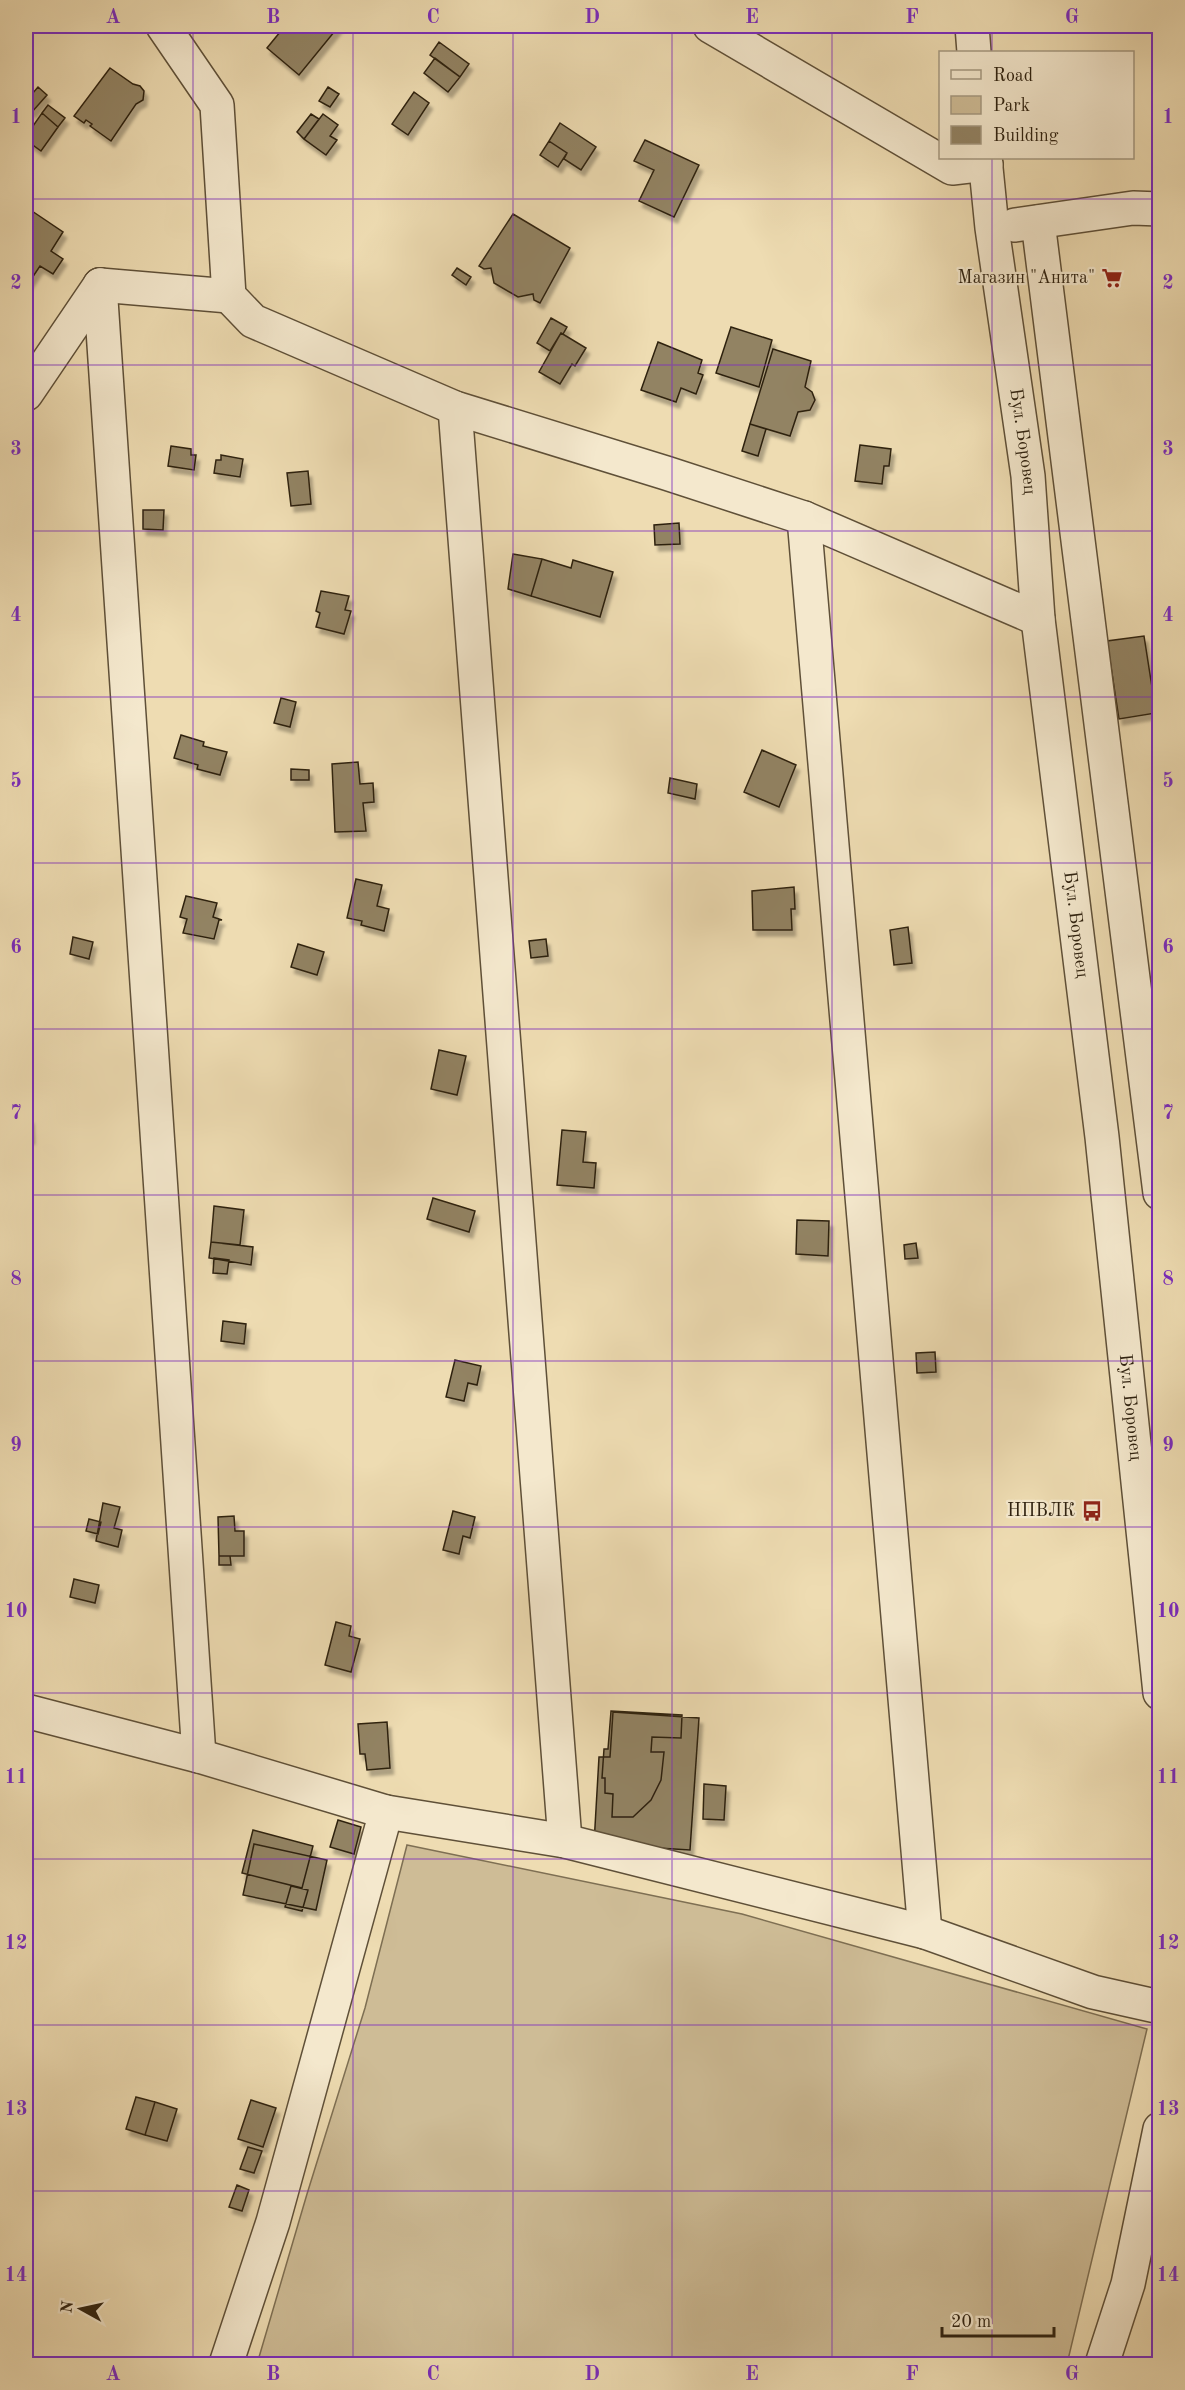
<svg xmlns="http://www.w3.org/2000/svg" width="1185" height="2390" viewBox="0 0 1185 2390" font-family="'Old Standard TT',serif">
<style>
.green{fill:#cebc96;stroke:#7e6f53;stroke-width:1.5}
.building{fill:#928364;stroke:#2f2210;stroke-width:1.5;filter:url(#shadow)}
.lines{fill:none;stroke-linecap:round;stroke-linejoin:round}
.minor-casing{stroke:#5f5038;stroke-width:36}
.minor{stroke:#f4e8cd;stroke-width:33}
.grid{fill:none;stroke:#7b2cbf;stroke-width:1.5;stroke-opacity:0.55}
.labels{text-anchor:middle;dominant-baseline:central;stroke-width:4.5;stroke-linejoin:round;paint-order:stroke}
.poi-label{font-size:18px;fill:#2f2210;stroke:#f4e8cd;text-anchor:end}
.street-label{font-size:18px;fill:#2f2210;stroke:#f4e8cd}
.neatline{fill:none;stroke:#7b2cbf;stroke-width:2}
.grid-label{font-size:20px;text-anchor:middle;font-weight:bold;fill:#7b2cbf}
</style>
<defs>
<filter id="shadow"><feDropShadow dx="3.5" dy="6" stdDeviation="1.5" flood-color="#0004"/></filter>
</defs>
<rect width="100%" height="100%" fill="#eedcb2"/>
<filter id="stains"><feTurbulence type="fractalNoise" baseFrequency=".00333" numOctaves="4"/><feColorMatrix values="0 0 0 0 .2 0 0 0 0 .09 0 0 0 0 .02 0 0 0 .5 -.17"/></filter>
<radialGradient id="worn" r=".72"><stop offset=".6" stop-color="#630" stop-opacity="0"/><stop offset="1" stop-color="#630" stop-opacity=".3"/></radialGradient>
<!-- green -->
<path class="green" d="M407 1845 742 1914 1147 2029 1067 2364H257L307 2194 365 2008Z"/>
<!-- building -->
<path class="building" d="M285 26H339L299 75 267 48Z
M439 42 469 64 460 77 430 55Z
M435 58 460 77 448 92 424 73Z
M110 68 133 84 140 86 144 91 143 100 136 104 111 141 90 126 92 124 86 120 84 123 74 116Z
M38 87 47 95 32 112 26 106V101Z
M328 87 339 94 330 107 319 101Z
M414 92 429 103 408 135 392 124Z
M48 105 65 118 58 127 42 113Z
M42 113 58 127 41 151 26 140V136Z
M311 114 319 119 304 139 297 132Z
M323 114 338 125 330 136 337 140 326 155 304 139Z
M560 123 596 147 581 170 564 159 567 153 549 141Z
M645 140 699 165 674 217 639 201 654 170 634 161Z
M549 141 567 153 558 167 540 155Z
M26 207 63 232 51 251 63 259 53 274 40 266 28 284 26 282Z
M513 214 570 248 540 303 534 300 533 294 518 297 494 283 491 268 484 269 479 266Z
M457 268 471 277 466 285 452 275Z
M551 318 567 327 563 334 561 333 550 351 537 343Z
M731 327 772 340 759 387 716 373Z
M561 333 586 348 575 366 572 364 560 384 539 372Z
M658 342 702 360 698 373 703 375 696 394 681 388 676 402 641 390Z
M773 349 811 361 805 387 812 392 815 400 810 410 798 412 790 436 750 424Z
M750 424 766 429 758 456 742 451Z
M860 445 891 449 889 466H884L882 484 855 481Z
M171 446 191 449V455H196L194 470 168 466Z
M221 455 243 459 240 477 214 473 216 460H221Z
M308 471 311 504 291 506 287 473Z
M143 510H164L163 530 143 529Z
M679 523 680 544 655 545 654 525Z
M513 554 542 559 531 596 508 589Z
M542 559 571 568 573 560 613 572 600 617 531 596Z
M321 591 349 596 345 610 351 611 344 634 316 627 320 613 316 611Z
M1144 636 1156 713 1119 719 1107 641Z
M281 698 296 702 290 727 274 723Z
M181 735 204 742 203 746 227 752 220 775 197 769 198 765 174 758Z
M762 750 796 765 779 807 744 792Z
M358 762 360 784 373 783 374 802 363 803 366 831 335 832 332 764Z
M291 769 309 770V780H291Z
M670 778 697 784 695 799 668 793Z
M356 879 382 885 377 906 389 909 384 931 361 925 362 921 347 918Z
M794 887 795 909H791L792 930H753L752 891Z
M186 896 217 903 213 917 222 920H219L214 939 183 933 187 919 180 917Z
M908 927 912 963 894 965 890 930Z
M73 937 93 942 89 959 70 954Z
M546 939 548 956 531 958 529 941Z
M298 944 324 952 317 975 291 967Z
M439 1050 466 1056 457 1095 431 1089Z
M26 1118H30L31 1138H26Z
M562 1130 586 1132 583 1162 596 1163 594 1188 557 1185Z
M433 1198 475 1211 469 1232 427 1219Z
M214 1206 244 1210 240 1245 211 1242Z
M797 1220 829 1221 828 1256 796 1254Z
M211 1242 253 1247 251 1265 209 1258Z
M916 1243 918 1258 905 1259 904 1245Z
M214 1258 229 1260 227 1274 213 1273Z
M223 1321 246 1324 244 1344 221 1341Z
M935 1352 936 1372 917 1373 916 1353Z
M455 1360 481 1366 477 1385 468 1383 464 1401 446 1397Z
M103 1503 120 1507 114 1528 122 1530 118 1547 96 1541Z
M453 1511 475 1517 470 1538 463 1536 459 1554 443 1550Z
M234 1516 235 1531H244V1556H219L218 1517Z
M89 1519 101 1522 98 1534 86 1531Z
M219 1556H230L231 1565H219Z
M74 1579 99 1585 95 1603 70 1597Z
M336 1622 351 1626 349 1636 360 1639 351 1672 325 1665Z
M611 1711 682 1715 681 1738 652 1737 651 1752H664L661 1780 651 1800 633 1817H612L613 1794 605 1793V1778H602L604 1749H608Z
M613 1712 699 1718 690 1850 594 1844 599 1757H610Z
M387 1722 390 1768 367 1770 365 1754H360L358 1724Z
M704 1784 726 1786 724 1820 703 1819Z
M338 1820 361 1827 354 1854 330 1847Z
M253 1830 313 1846 302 1888 242 1873Z
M254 1844 327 1860 316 1910 243 1895Z
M291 1886 308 1890 302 1911 285 1907Z
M136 2097 155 2102 145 2135 126 2129Z
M251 2100 276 2108 263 2147 238 2139Z
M155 2102 177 2109 167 2141 145 2135Z
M248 2147 262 2151 254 2173 240 2169Z
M237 2185 249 2190 242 2211 229 2207Z"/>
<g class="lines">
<!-- minor casing -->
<g class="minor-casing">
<g id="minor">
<path d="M163 26 217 105 229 296 253 321 455 408 666 473 804 518 1038 619"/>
<path d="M710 26 952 168 986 164"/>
<path d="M972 26 974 52"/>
<path id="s1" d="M985 158 992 228 1028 476 1038 619 1102 1137 1160 1693"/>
<path d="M1038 222 1160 1193"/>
<path d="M1015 225 1133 208 1160 209"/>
<path d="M100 285 199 1756"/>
<path d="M100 285 229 296"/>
<path d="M26 394 100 285"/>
<path d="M455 408 565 1841"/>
<path d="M804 518 925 1932"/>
<path d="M26 1711 199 1756 386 1812 273 2222 226 2364"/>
<path d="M386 1812 565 1841 925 1932 1093 1992 1160 2007"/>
<path d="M1102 2364 1128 2284 1160 2129"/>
</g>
</g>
<!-- minor -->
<use href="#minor" class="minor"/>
</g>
<!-- grid -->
<path class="grid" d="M193 26V2364M353 26V2364M513 26V2364M672 26V2364M832 26V2364M992 26V52M992 158V2364M26 199H1160M26 365H1160M26 531H1160M26 697H1160M26 863H1160M26 1029H1160M26 1195H1160M26 1361H1160M26 1527H1160M26 1693H1160M26 1859H1160M26 2025H1160M26 2191H1160"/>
<!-- icons -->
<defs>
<g id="supermarket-bare" transform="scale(1.62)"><path d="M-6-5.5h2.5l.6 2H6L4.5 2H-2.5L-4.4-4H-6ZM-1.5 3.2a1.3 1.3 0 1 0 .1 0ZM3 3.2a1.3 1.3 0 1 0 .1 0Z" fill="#8f2418" stroke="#f4e8cd" stroke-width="2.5" paint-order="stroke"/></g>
<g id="bus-bare" transform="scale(1.62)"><path d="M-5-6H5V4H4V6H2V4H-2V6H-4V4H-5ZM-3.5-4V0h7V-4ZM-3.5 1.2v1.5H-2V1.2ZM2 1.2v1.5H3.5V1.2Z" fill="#8f2418" stroke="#f4e8cd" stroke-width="2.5" paint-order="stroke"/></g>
</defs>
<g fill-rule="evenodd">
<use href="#supermarket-bare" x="1112" y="278"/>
<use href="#bus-bare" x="1092" y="1511"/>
</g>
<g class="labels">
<!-- poi labels -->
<g class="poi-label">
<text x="1095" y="278">Магазин "Анита"</text>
<text x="1075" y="1511">НПВЛК</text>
</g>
<!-- street labels -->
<g class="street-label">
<text stroke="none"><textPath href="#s1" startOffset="286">Бул. Боровец</textPath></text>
<text stroke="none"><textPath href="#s1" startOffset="772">Бул. Боровец</textPath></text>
<text stroke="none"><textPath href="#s1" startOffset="1258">Бул. Боровец</textPath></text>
</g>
</g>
<!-- margin -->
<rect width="1185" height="2390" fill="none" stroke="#eedcb2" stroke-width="66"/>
<!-- legend -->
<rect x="939" y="51" width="195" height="108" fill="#f4e8cd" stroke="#a59981" stroke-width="1.5"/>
<rect x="951" y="70" width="30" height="9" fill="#f4e8cd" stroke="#a59981" stroke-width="1.5"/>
<text x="993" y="81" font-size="18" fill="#2f2210">Road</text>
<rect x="951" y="96" width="30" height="18" fill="#cebc96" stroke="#a59981" stroke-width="1.5"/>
<text x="993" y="111" font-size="18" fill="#2f2210">Park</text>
<rect x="951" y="126" width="30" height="18" fill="#928364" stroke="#a59981" stroke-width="1.5"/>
<text x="993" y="141" font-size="18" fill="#2f2210">Building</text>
<!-- north arrow -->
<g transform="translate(81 2309) rotate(278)" stroke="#f4e8cd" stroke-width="4.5" paint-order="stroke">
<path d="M0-4.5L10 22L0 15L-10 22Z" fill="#2f2210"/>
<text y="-9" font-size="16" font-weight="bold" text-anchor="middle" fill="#2f2210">N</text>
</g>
<!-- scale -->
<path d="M942 2327v9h112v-9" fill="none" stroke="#2f2210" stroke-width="3"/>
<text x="951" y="2327" font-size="18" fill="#2f2210" stroke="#f4e8cd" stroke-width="4.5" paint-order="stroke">20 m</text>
<rect x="33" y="33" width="1119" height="2324" class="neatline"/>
<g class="grid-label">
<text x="113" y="23">A</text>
<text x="273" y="23">B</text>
<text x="433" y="23">C</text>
<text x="592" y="23">D</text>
<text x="752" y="23">E</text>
<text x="912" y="23">F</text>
<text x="1072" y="23">G</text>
<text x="16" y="123">1</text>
<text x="1168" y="123">1</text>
<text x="16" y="289">2</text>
<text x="1168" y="289">2</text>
<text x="16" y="455">3</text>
<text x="1168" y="455">3</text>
<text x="16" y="621">4</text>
<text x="1168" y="621">4</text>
<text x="16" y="787">5</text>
<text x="1168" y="787">5</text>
<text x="16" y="953">6</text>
<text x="1168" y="953">6</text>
<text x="16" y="1119">7</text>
<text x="1168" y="1119">7</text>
<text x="16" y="1285">8</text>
<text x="1168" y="1285">8</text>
<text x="16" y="1451">9</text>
<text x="1168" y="1451">9</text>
<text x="16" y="1617">10</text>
<text x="1168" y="1617">10</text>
<text x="16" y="1783">11</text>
<text x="1168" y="1783">11</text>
<text x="16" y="1949">12</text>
<text x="1168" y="1949">12</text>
<text x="16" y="2115">13</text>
<text x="1168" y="2115">13</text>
<text x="16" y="2281">14</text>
<text x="1168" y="2281">14</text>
<text x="113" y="2380">A</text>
<text x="273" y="2380">B</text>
<text x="433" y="2380">C</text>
<text x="592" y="2380">D</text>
<text x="752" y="2380">E</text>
<text x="912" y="2380">F</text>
<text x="1072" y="2380">G</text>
</g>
<rect width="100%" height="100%" filter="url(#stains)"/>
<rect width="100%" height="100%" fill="url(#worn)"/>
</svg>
